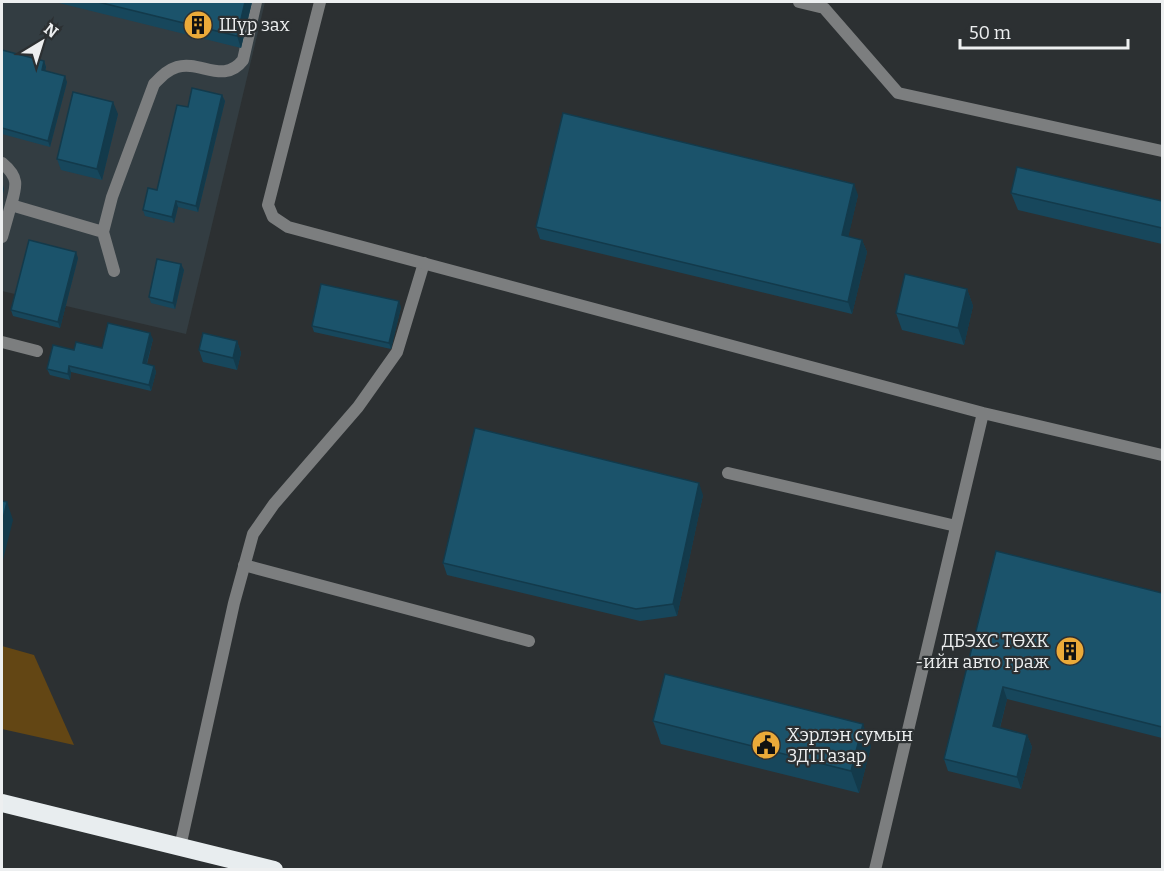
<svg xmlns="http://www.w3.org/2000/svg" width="1164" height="871" viewBox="0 0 1164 871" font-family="Bitter,serif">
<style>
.built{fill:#333d42}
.green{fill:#634614}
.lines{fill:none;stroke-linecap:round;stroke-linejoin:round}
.lane{stroke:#7c7e7f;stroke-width:12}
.street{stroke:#7c7e7f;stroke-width:12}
.highway{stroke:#e8edef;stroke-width:18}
.wall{fill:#17475c}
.shaded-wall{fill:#133a4b}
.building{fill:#1b536b;stroke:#133a4b;stroke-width:1.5}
.labels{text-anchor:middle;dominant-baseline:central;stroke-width:4.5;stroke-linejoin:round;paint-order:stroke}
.poi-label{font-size:18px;fill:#edeff0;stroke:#2c3032;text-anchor:start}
</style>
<rect width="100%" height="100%" fill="#2c3032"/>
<!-- built -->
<path class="built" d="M2 2H265L186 334 2 291Z"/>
<!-- green -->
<path class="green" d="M2 646 34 655 74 745 2 729Z"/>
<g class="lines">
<!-- lane -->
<path class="lane" d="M2 163C19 177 17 185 11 205
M103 232 112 197 154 84C161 77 167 70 177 67 200 60 224 85 243 60L256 2
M2 237 11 205 103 232 114 271
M2 342 37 351
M244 565 529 641
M180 847 234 603 253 534 274 504 358 407 397 352 424 263"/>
<!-- street -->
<path class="street" d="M320 2 268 205 273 217 288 227 983 413 1162 455
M799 2 824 8 898 93 1162 151
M728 473 956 526
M875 870 983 413"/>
<!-- highway -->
<path class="highway" d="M2 803 274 870"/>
</g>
<!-- wall -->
<path class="wall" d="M55 2H252L241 48Z
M2 50 44 61 46 67 45 71 67 82 50 147 2 134Z
M222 95 225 101 198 212 178 207 174 223 145 216 143 210 157 190 188 107Z
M118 114 102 180 61 170 57 159Z
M1011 193 1162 201V244L1018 210Z
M858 195 848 237 862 240 867 252 852 314 540 239 536 227Z
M78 258 60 328 13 316 11 310Z
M181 264 184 270 175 309 151 303 149 297Z
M967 289 973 306 964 345 902 330 896 313Z
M401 307 391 349 314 332 312 326Z
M153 339 147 364 154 366 156 372 151 391 71 372 70 380 50 375 47 369 74 350 102 348Z
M237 341 241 353 237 370 203 362 199 350Z
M703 495 677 616 640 621 447 575 443 563Z
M996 551 1162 593V738L1007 699 1000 728 1027 735 1032 747 1021 789 948 771 944 759Z
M653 721 871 746 859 793 661 744Z"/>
<!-- shaded-wall -->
<path class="shaded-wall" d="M245 2H252L241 48 237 36Z
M44 61 46 67 44 76 42 70Z
M65 76 67 82 50 147 48 141Z
M222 95 225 101 198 212 196 206Z
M113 102 118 114 102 180 97 169Z
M2 181 4 189 2 199Z
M854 184 858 195 846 247 842 235Z
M176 201 178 207 174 223 172 217Z
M862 240 867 252 852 314 848 302Z
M76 252 78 258 60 328 58 322Z
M181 264 184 270 175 309 173 303Z
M967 289 973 306 964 345 958 328Z
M399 301 401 307 391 349 389 343Z
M150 333 153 339 145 369 143 363Z
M237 341 241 353 237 370 233 358Z
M69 366 71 372 70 380 68 374Z
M154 366 156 372 151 391 149 385Z
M699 483 703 495 677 616 673 604Z
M7 502 13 520 2 564V523Z
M1003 687 1007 699 997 738 993 726Z
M863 724 871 746 859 793 851 771Z
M1027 735 1032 747 1021 789 1017 777Z"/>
<!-- building -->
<path class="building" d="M98 2H245L237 36Z
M2 50 44 61 42 70 65 76 48 141 2 128Z
M192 88 222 95 196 206 176 201 172 217 143 210 148 188 157 190 177 105 188 107Z
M73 92 113 102 97 169 57 159Z
M563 113 854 184 842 235 862 240 848 302 536 227Z
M1017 167 1162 201V228L1011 193Z
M29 240 76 252 58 322 11 310Z
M157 259 181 264 173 303 149 297Z
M905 274 967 289 958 328 896 313Z
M321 284 399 301 389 343 312 326Z
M108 323 150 333 143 363 154 366 149 385 69 366 68 374 47 369 53 345 74 350 76 342 102 348Z
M203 333 237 341 233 358 199 350Z
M475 428 699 483 673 604 636 609 443 563Z
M2 501 7 502 2 523Z
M996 551 1162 593V727L1003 687 993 726 1027 735 1017 777 944 759Z
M665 674 863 724 851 771 653 721Z"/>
<!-- icons -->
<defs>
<g id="building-disc" transform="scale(1.5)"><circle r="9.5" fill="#ebaa39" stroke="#2c3032"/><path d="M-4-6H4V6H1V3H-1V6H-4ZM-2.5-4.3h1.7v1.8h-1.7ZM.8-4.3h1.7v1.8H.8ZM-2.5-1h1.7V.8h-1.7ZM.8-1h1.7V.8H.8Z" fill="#111"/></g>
<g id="civic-disc" transform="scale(1.5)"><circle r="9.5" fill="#ebaa39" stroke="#2c3032"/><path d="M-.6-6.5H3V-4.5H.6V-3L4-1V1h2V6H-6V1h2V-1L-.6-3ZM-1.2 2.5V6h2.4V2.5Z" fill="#111"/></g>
</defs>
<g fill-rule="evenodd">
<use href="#building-disc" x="198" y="25"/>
<use href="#building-disc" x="1070" y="651"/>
<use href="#civic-disc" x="766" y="745"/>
</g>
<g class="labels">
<!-- poi labels -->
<g class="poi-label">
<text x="219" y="25">Шүр зах</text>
<text x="1049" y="641" text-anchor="end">ДБЭХС ТӨХК<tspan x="1049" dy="21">-ийн авто граж</tspan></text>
<text x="787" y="735">Хэрлэн сумын<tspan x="787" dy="21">ЗДТГазар</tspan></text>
</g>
</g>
<!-- border -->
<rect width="1164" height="871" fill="none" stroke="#edeff0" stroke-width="6"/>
<!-- north arrow -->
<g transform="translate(42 42) rotate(38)" stroke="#2c3032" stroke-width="4.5" paint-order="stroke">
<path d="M0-4.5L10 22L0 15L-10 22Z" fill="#edeff0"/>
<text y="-9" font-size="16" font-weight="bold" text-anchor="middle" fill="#edeff0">N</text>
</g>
<!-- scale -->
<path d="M960 39v9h168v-9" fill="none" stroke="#edeff0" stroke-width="3"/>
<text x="969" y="39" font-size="18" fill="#edeff0" stroke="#2c3032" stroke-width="4.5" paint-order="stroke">50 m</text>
</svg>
